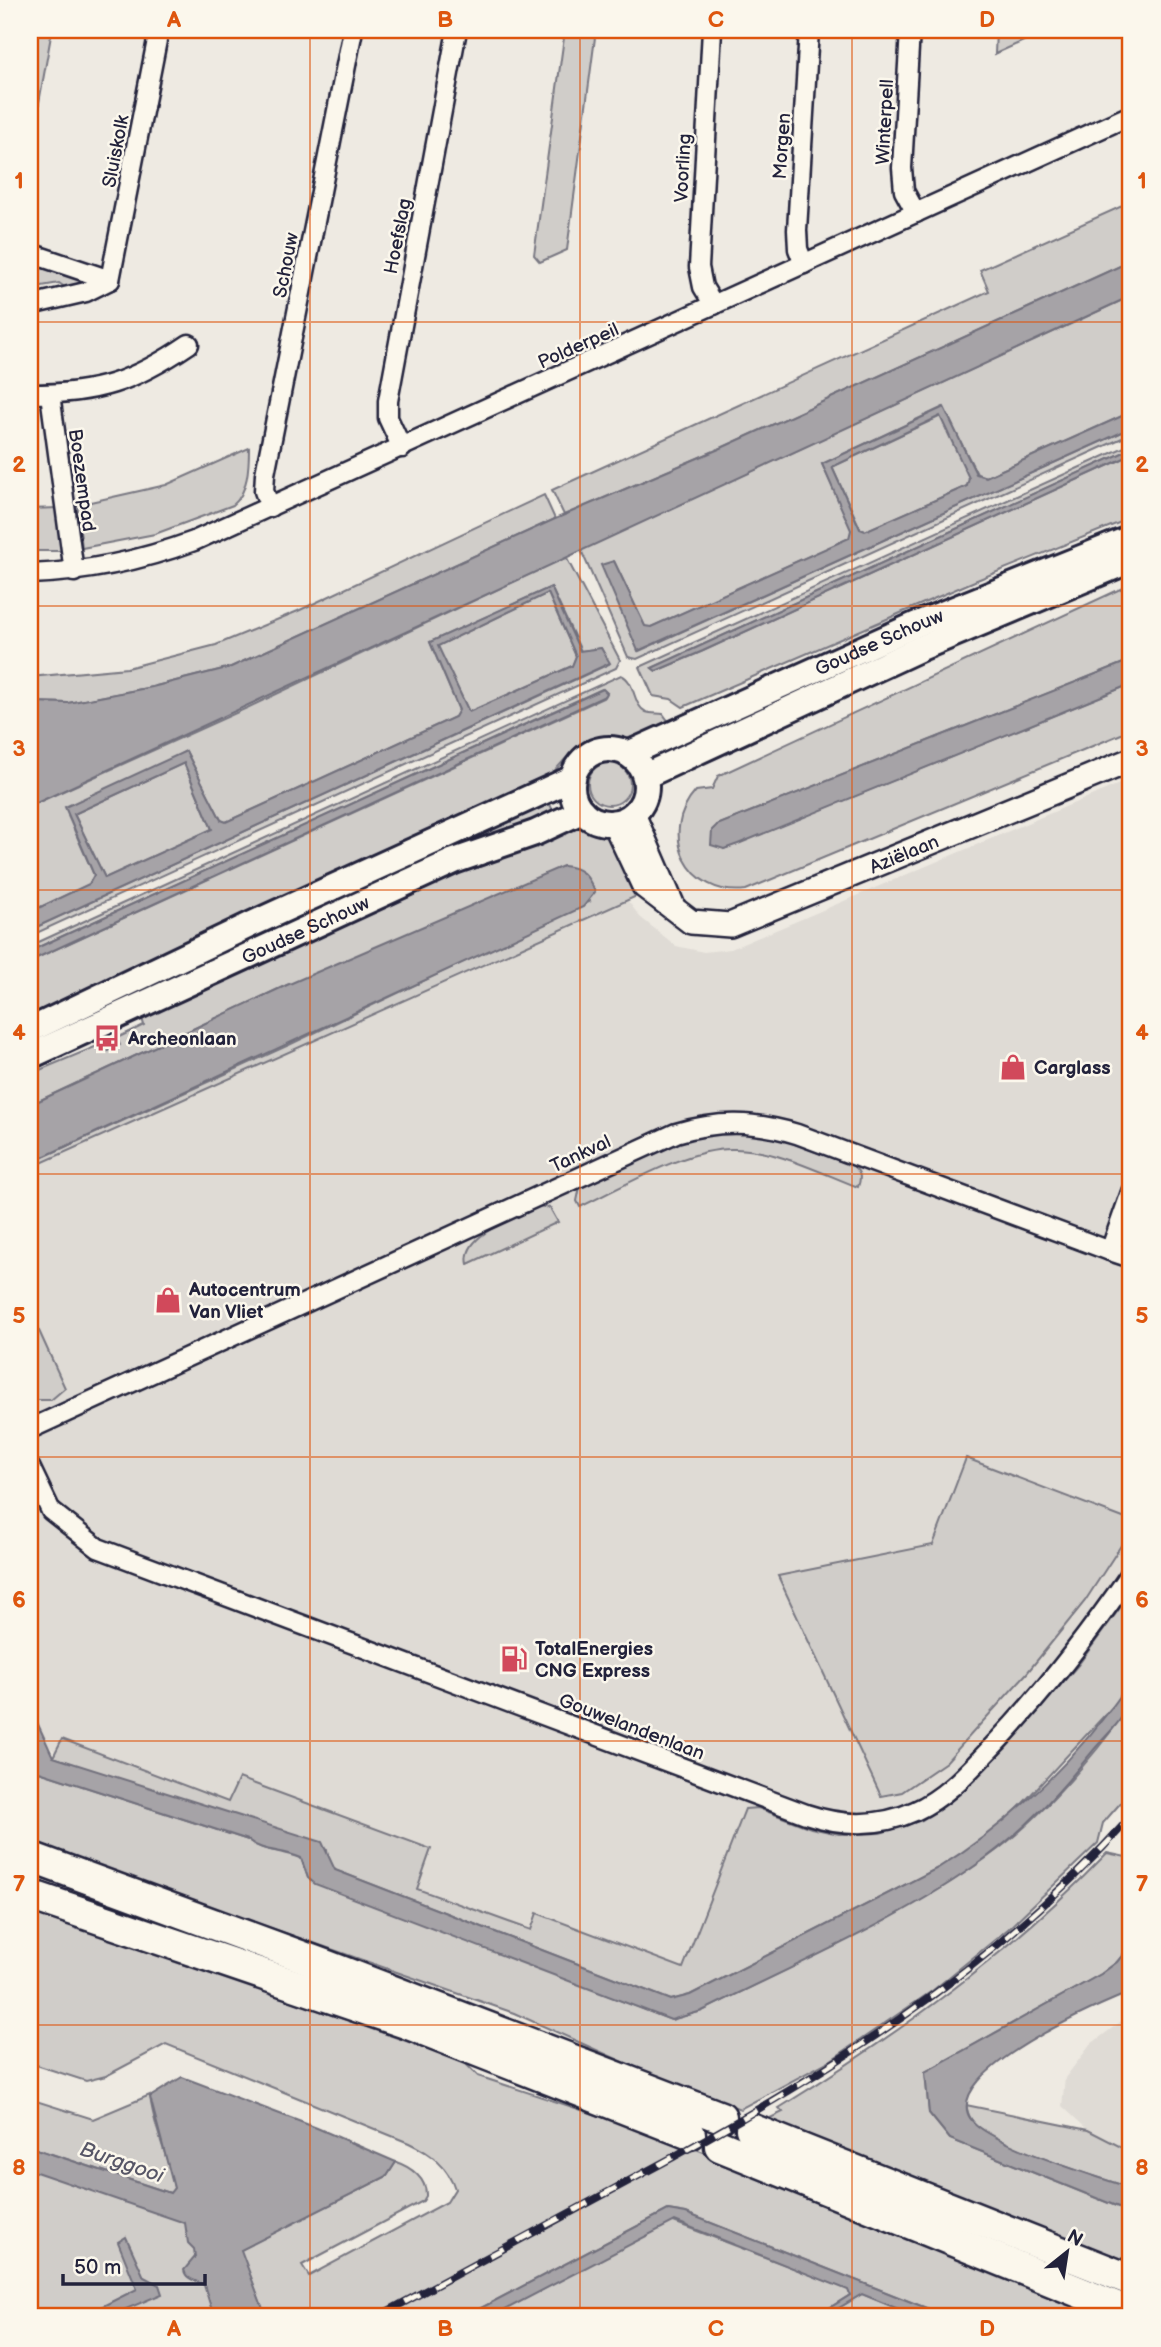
<svg xmlns="http://www.w3.org/2000/svg" width="1161" height="2347" font-family="'Balsamiq Sans',sans-serif">
<rect width="100%" height="100%" fill="#eeeae2"/>
<filter id="ink" filterUnits="userSpaceOnUse"><feTurbulence type="fractalNoise" baseFrequency=".0143" numOctaves="2"/><feDisplacementMap in="SourceGraphic" scale="14" xChannelSelector="R" yChannelSelector="G"/><feConvolveMatrix kernelMatrix="1 2 1 2 8 2 1 2 1" color-interpolation-filters="sRGB"/></filter>
<g filter="url(#ink)">
<g fill="#dfdbd5">
<path d="M 1131,779 L 1131,1593 L 1042,1709 L 961,1792 L 922,1820 L 880,1833 L 839,1834 L 811,1828 L 739,1822 L 674,1991 L 350,1874 L 313,1838 L 58,1755 L 41,1738 L 30,1709 L 30,1168 L 628,901 L 640,917 L 676,946 L 704,952 L 731,949 Z"/>
<path d="M 1131,2014 L 1131,2152 L 1088,2130 L 1062,2106 L 1065,2078 L 1091,2044 Z"/>
</g>
<g fill="#d0cdc9" stroke="#797882" stroke-width="2">
<path d="M 30,30 L 52,30 L 37,114 L 30,119 Z"/>
<path d="M 565,30 L 596,30 L 567,250 L 540,262 L 534,255 Z"/>
<path d="M 996,30 L 1041,30 L 1041,33 L 995,54 Z"/>
<path d="M 1131,202 L 1131,261 L 719,449 L 564,515 L 552,490 L 989,291 L 980,270 Z"/>
<path d="M 30,259 L 84,277 L 84,281 L 66,288 L 59,283 L 30,288 Z"/>
<path d="M 1131,296 L 1131,412 L 986,477 L 977,474 L 943,407 L 822,464 L 852,530 L 850,538 L 651,627 L 645,627 L 614,561 L 639,651 L 1131,428 L 1131,434 L 637,659 L 628,657 L 581,550 Z"/>
<path d="M 941,416 L 970,478 L 967,486 L 865,531 L 860,528 L 832,467 Z"/>
<path d="M 1131,444 L 1131,449 L 652,668 L 656,671 L 703,651 L 1131,455 L 1131,518 L 977,580 L 683,707 L 671,699 L 653,696 L 640,667 Z"/>
<path d="M 249,448 C 249,466 248,493 233,505 L 155,534 L 82,548 L 77,505 L 166,485 Z"/>
<path d="M 544,495 L 555,519 L 231,667 L 152,687 L 68,703 L 30,702 L 30,677 L 127,668 L 216,645 L 298,611 Z"/>
<path d="M 58,508 L 62,551 L 30,551 L 30,509 Z"/>
<path d="M 566,557 L 620,660 L 616,668 L 30,936 L 30,930 L 609,664 L 601,648 L 581,651 L 551,587 L 430,642 L 459,710 L 455,717 L 226,822 L 221,820 L 186,751 L 68,816 L 94,875 L 90,884 L 30,912 L 30,806 L 249,707 Z"/>
<path d="M 1131,584 L 1131,660 L 717,825 L 724,849 L 1131,684 L 1131,730 L 746,890 C 688,897 657,834 696,791 L 712,789 L 718,776 Z"/>
<path d="M 548,593 L 576,656 L 572,666 L 469,712 L 437,646 Z"/>
<path d="M 621,675 C 636,681 632,705 646,712 C 651,714 659,713 663,714 L 672,726 L 638,738 L 589,743 L 567,757 L 550,776 L 30,1026 L 30,961 L 605,697 L 607,693 L 602,689 L 30,951 L 30,946 Z"/>
<path d="M 184,763 L 212,829 L 105,878 L 74,814 Z"/>
<circle cx="609" cy="784" r="21"/>
<path d="M 546,796 L 556,817 L 30,1047 L 30,1040 Z"/>
<path d="M 580,826 L 607,835 L 621,852 L 639,895 L 30,1168 L 30,1163 L 291,1044 L 591,901 L 287,985 L 30,1105 L 30,1074 L 102,1044 L 106,1052 L 120,1045 L 117,1038 L 144,1025 L 140,1012 L 563,828 Z"/>
<path d="M 731,1131 L 770,1135 L 852,1165 C 860,1172 862,1176 858,1187 C 819,1172 777,1150 735,1149 C 687,1147 623,1187 580,1207 L 577,1201 L 580,1187 L 686,1139 Z"/>
<path d="M 539,1206 L 550,1208 L 558,1222 L 468,1264 C 461,1234 519,1216 539,1206 Z"/>
<path d="M 30,1311 L 65,1388 L 51,1400 L 30,1400 Z"/>
<path d="M 966,1458 L 1131,1521 L 1131,1530 L 1085,1601 L 1027,1673 L 946,1762 L 902,1792 L 881,1796 L 778,1576 L 933,1545 Z"/>
<path d="M 1131,1593 L 1131,1681 L 1116,1703 L 1011,1816 L 977,1844 L 938,1868 L 690,1995 L 671,2000 L 335,1870 L 328,1860 L 327,1850 L 53,1757 L 62,1739 L 228,1802 L 239,1778 L 431,1849 L 417,1889 L 531,1930 L 537,1913 L 683,1968 L 745,1809 L 758,1808 L 811,1828 L 839,1834 L 880,1833 L 922,1820 L 961,1792 L 1005,1749 L 1078,1665 Z"/>
<path d="M 1131,1705 L 1131,1791 L 1103,1823 L 1098,1843 L 1008,1929 L 932,1991 L 831,2060 L 740,2109 L 639,2069 L 514,2013 L 30,1844 L 30,1769 L 248,1840 C 263,1853 282,1850 301,1858 L 308,1878 L 671,2020 L 702,2011 C 798,1963 901,1919 989,1856 C 1043,1817 1092,1758 1131,1705 Z"/>
<path d="M 1107,1853 L 1131,1858 L 1131,1945 L 1117,1962 L 1101,1974 L 925,2072 L 929,2113 L 950,2139 L 1131,2212 L 1131,2269 L 766,2120 L 783,2112 L 779,2108 C 898,2034 1009,1955 1107,1853 Z"/>
<path d="M 30,1909 L 463,2061 L 478,2076 L 676,2141 L 1116,2317 L 949,2317 L 686,2213 L 668,2210 L 464,2317 L 266,2317 L 240,2250 L 387,2176 L 396,2162 C 411,2167 427,2179 426,2196 L 423,2201 L 302,2265 L 309,2276 L 447,2202 L 455,2189 C 448,2166 430,2153 409,2143 L 166,2044 L 106,2076 L 86,2081 L 30,2063 Z"/>
<path d="M 150,2095 C 153,2128 169,2157 174,2188 L 170,2193 L 30,2147 L 30,2099 L 93,2119 Z"/>
<path d="M 966,2105 L 1088,2130 L 1131,2152 L 1131,2188 C 1097,2177 998,2147 975,2124 C 969,2118 968,2113 966,2105 Z"/>
<path d="M 30,2161 L 193,2218 L 218,2317 L 30,2317 Z"/>
<path d="M 671,2221 L 848,2289 L 850,2295 L 815,2317 L 491,2317 Z"/>
<path d="M 862,2294 L 918,2317 L 824,2317 Z"/>
</g>
<g fill="#a6a3a7" stroke="#716f7c" stroke-width="2" fill-rule="evenodd">
<path d="M 1131,261 L 1131,296 L 30,806 L 30,702 L 68,703 L 152,687 L 231,667 L 555,519 L 719,449 Z"/>
<path d="M 944,407 L 976,474 L 986,477 L 1131,412 L 1131,428 L 638,651 L 601,565 L 614,561 L 645,626 L 651,627 L 849,538 L 851,530 L 822,464 ZM 940,416 L 969,478 L 967,486 L 865,531 L 860,529 L 832,467 Z"/>
<path d="M 1131,449 L 1131,455 L 703,651 L 656,671 L 652,668 Z"/>
<path d="M 551,587 L 580,651 L 601,648 L 610,663 L 30,930 L 30,912 L 89,884 L 94,875 L 65,807 L 186,751 L 221,820 L 226,822 L 455,717 L 459,710 L 430,642 ZM 548,593 L 576,656 L 572,666 L 469,712 L 438,646 ZM 184,763 L 212,829 L 105,878 L 74,814 Z"/>
<path d="M 1131,660 L 1131,684 L 738,844 L 724,849 L 711,845 L 712,830 L 717,825 Z"/>
<path d="M 603,689 L 607,693 L 605,696 L 30,961 L 30,951 Z"/>
<path d="M 563,866 C 581,867 588,875 595,892 L 583,907 L 30,1163 L 30,1105 L 287,985 Z"/>
<path d="M 1131,1681 C 1131,1718 1114,1725 1092,1752 C 1061,1790 1027,1828 987,1857 C 906,1918 794,1965 702,2011 L 671,2020 L 315,1884 L 308,1878 L 301,1858 C 282,1849 263,1853 248,1840 L 30,1769 L 30,1707 L 53,1757 L 322,1842 L 335,1870 L 671,2000 L 690,1995 L 938,1868 C 1013,1822 1081,1754 1131,1681 Z"/>
<path d="M 1131,1945 L 1131,1992 C 1099,2005 942,2072 970,2118 C 986,2143 1099,2178 1131,2188 L 1131,2212 L 950,2139 L 929,2113 L 925,2072 L 1101,1974 L 1117,1962 Z"/>
<path d="M 182,2077 L 317,2128 L 396,2162 L 387,2176 L 241,2250 L 266,2317 L 214,2317 L 204,2285 C 196,2280 186,2280 184,2270 L 195,2257 L 194,2249 L 188,2243 L 185,2223 L 30,2170 L 30,2147 L 170,2193 L 174,2188 L 150,2097 Z"/>
<path d="M 668,2210 L 686,2213 L 949,2317 L 918,2317 L 862,2294 L 824,2317 L 815,2317 L 850,2295 L 848,2290 L 675,2221 L 491,2317 L 464,2317 Z"/>
<path d="M 126,2237 L 144,2277 L 159,2285 L 162,2294 L 107,2317 L 81,2317 L 137,2289 L 118,2242 Z"/>
</g>
<g fill="none" stroke-linecap="round" stroke-linejoin="round">
<g stroke="#22223b" stroke-width="23">
<g id="minor">
<path d="M 712,30 L 699,267 L 703,287 L 714,305"/>
<path d="M 910,30 L 902,168 L 904,191 L 916,213"/>
<path d="M 30,253 L 110,280"/>
<path d="M 804,264 L 798,249 L 797,230 L 809,30"/>
<path d="M 30,305 L 86,292 L 110,280 L 159,30"/>
<path d="M 30,394 C 97,394 133,382 189,344"/>
<path d="M 50,394 L 74,572"/>
<path d="M 402,448 L 388,418 L 388,401 L 457,30"/>
<path d="M 270,507 L 264,491 L 265,474 L 353,30"/>
<path d="M 30,574 C 87,572 140,561 194,541 L 1131,115"/>
<path d="M 1110,1251 L 1131,1258"/>
<path d="M 30,1429 L 676,1133 C 719,1120 753,1121 797,1134 L 1110,1251 L 1131,1192"/>
<path d="M 30,1467 L 51,1511 L 98,1548 L 806,1814 C 842,1826 880,1827 915,1811 C 945,1798 969,1771 992,1747 C 1044,1693 1089,1634 1131,1573"/>
</g>
</g>
<g stroke="#22223b" stroke-width="28">
<g id="tertiary">
<path d="M 633,814 L 672,904"/>
<path id="s1" d="M 614,822 L 644,886 L 691,922 L 730,925 L 1131,760"/>
</g>
</g>
<g stroke="#22223b" stroke-width="30">
<g id="secondary">
<circle cx="609" cy="786" r="37"/>
<path id="s2" d="M 628,754 L 915,625 L 1131,538"/>
<path d="M 645,776 L 921,648 L 1131,560"/>
<path d="M 30,1030 L 252,924 L 573,778"/>
<path id="s3" d="M 30,1056 L 454,861 L 535,833 L 582,811"/>
</g>
</g>
<g stroke="#22223b" stroke-width="35">
<g id="trunk">
<path d="M 30,1857 L 325,1965 L 721,2117"/>
<path d="M 30,1895 L 406,2023 L 690,2134"/>
<path d="M 751,2129 L 1131,2280"/>
<path d="M 720,2146 L 1131,2313"/>
</g>
</g>
<use href="#minor" stroke="#fbf7ec" stroke-width="18"/>
<use href="#tertiary" stroke="#fbf7ec" stroke-width="23"/>
<use href="#secondary" stroke="#fbf7ec" stroke-width="24"/>
<use href="#trunk" stroke="#fbf7ec" stroke-width="30"/>
<g stroke="#22223b" stroke-width="8">
<path id="rail" d="M 377,2317 C 464,2270 550,2223 638,2176 C 820,2079 992,1972 1131,1817"/>
</g>
<use href="#rail" stroke="#fbf7ec" stroke-width="5" stroke-dasharray="16" stroke-linecap="butt"/>
</g>
</g>
<path fill="none" stroke="#de560e" stroke-width="2" stroke-opacity="0.55" d="M 310,30 L 310,2317M 580,30 L 580,2317M 852,30 L 852,2317M 30,322 L 1131,322M 30,606 L 1131,606M 30,890 L 1131,890M 30,1174 L 1131,1174M 30,1457 L 1131,1457M 30,1741 L 1131,1741M 30,2025 L 1131,2025"/>
<defs>
<g id="bus-bare" transform="scale(2.1)"><path d="M-5-6H5V4H4V6H2V4H-2V6H-4V4H-5ZM-3.5-4V0h7V-4ZM-3.5 1.2v1.5H-2V1.2ZM2 1.2v1.5H3.5V1.2Z" fill="#d1495b" stroke="#fbf7ec" stroke-width="2.5" paint-order="stroke"/></g>
<g id="shop-bare" transform="scale(2.1)"><path d="M-5-2.5h2.3a2.7 3.5 0 0 1 5.4 0H5L5.5 6h-11ZM-1.5-2.5h3a1.5 2.3 0 0 0-3 0Z" fill="#d1495b" stroke="#fbf7ec" stroke-width="2.5" paint-order="stroke"/></g>
<g id="fuel-bare" transform="scale(2.1)"><path d="M-5.5-6h7V0h2V4h1.3V-2.5L3-4.5l.8-.8L6-3V5H2.5V1h-1V6h-7ZM-4.2-4.7v3.2H.2V-4.7Z" fill="#d1495b" stroke="#fbf7ec" stroke-width="2.5" paint-order="stroke"/></g>
</defs>
<g fill-rule="evenodd">
<use href="#bus-bare" x="107" y="1038"/>
<use href="#shop-bare" x="1013" y="1067"/>
<use href="#shop-bare" x="168" y="1300"/>
<use href="#fuel-bare" x="514" y="1659"/>
</g>
<g text-anchor="middle" stroke-width="5" stroke-linejoin="round" paint-order="stroke">
<g font-size="19" fill="#22223b" stroke="#fbf7ec">
<text transform="translate(884 122) rotate(-87)" y="7">Winterpell</text>
<text transform="translate(781 146) rotate(-86)" y="7">Morgen</text>
<text transform="translate(115 151) rotate(-79)" y="7">Sluiskolk</text>
<text transform="translate(682 168) rotate(-87)" y="7">Voorling</text>
<text transform="translate(397 236) rotate(-79)" y="7">Hoefslag</text>
<text transform="translate(285 265) rotate(-79)" y="7">Schouw</text>
<text transform="translate(578 345) rotate(-24)" y="7">Polderpeil</text>
<text transform="translate(83 480) rotate(82)" y="7">Boezempad</text>
<text dy="7" stroke="none"><textPath href="#s2" startOffset="275">Goudse Schouw</textPath></text>
<text dy="7" stroke="none"><textPath href="#s1" startOffset="357">Aziëlaan</textPath></text>
<text dy="7" stroke="none"><textPath href="#s3" startOffset="303">Goudse Schouw</textPath></text>
<text transform="translate(580 1153) rotate(-25)" y="7">Tankval</text>
<text transform="translate(632 1726) rotate(21)" y="7">Gouwelandenlaan</text>
</g>
<g font-size="19" font-weight="bold" fill="#22223b" stroke="#fbf7ec" text-anchor="start">
<text x="128" y="1045">Archeonlaan</text>
<text x="1034" y="1074">Carglass</text>
<text x="189" y="1296">Autocentrum<tspan x="189" dy="22">Van Vliet</tspan></text>
<text x="535" y="1655">TotalEnergies<tspan x="535" dy="22">CNG Express</tspan></text>
</g>
<g font-size="21" font-style="italic" fill="#575666" stroke="#fbf7ec">
<text transform="translate(122 2162) rotate(19)" y="7">Burggooi</text>
</g>
</g>
<rect width="1161" height="2347" fill="none" stroke="#fbf7ec" stroke-width="77"/>
<g transform="translate(1067 2252) rotate(30)" stroke="#fbf7ec" stroke-width="5" paint-order="stroke">
<path d="M0-5L12 26L0 18L-12 26Z" fill="#22223b"/>
<text y="-10" font-size="19" font-weight="bold" text-anchor="middle" fill="#22223b">N</text>
</g>
<path d="M63 2274v10h142v-10" fill="none" stroke="#22223b" stroke-width="3.5"/>
<text x="74" y="2274" font-size="21" fill="#22223b" stroke="#fbf7ec" stroke-width="5" paint-order="stroke">50 m</text>
<rect x="38" y="38" width="1084" height="2270" fill="none" stroke="#de560e" stroke-width="2.5"/>
<g font-size="23" text-anchor="middle" font-weight="bold" fill="#de560e">
<text x="174" y="27">A</text>
<text x="445" y="27">B</text>
<text x="716" y="27">C</text>
<text x="987" y="27">D</text>
<text x="19" y="188">1</text>
<text x="1142" y="188">1</text>
<text x="19" y="472">2</text>
<text x="1142" y="472">2</text>
<text x="19" y="756">3</text>
<text x="1142" y="756">3</text>
<text x="19" y="1040">4</text>
<text x="1142" y="1040">4</text>
<text x="19" y="1323">5</text>
<text x="1142" y="1323">5</text>
<text x="19" y="1607">6</text>
<text x="1142" y="1607">6</text>
<text x="19" y="1891">7</text>
<text x="1142" y="1891">7</text>
<text x="19" y="2175">8</text>
<text x="1142" y="2175">8</text>
<text x="174" y="2336">A</text>
<text x="445" y="2336">B</text>
<text x="716" y="2336">C</text>
<text x="987" y="2336">D</text>
</g>
</svg>
